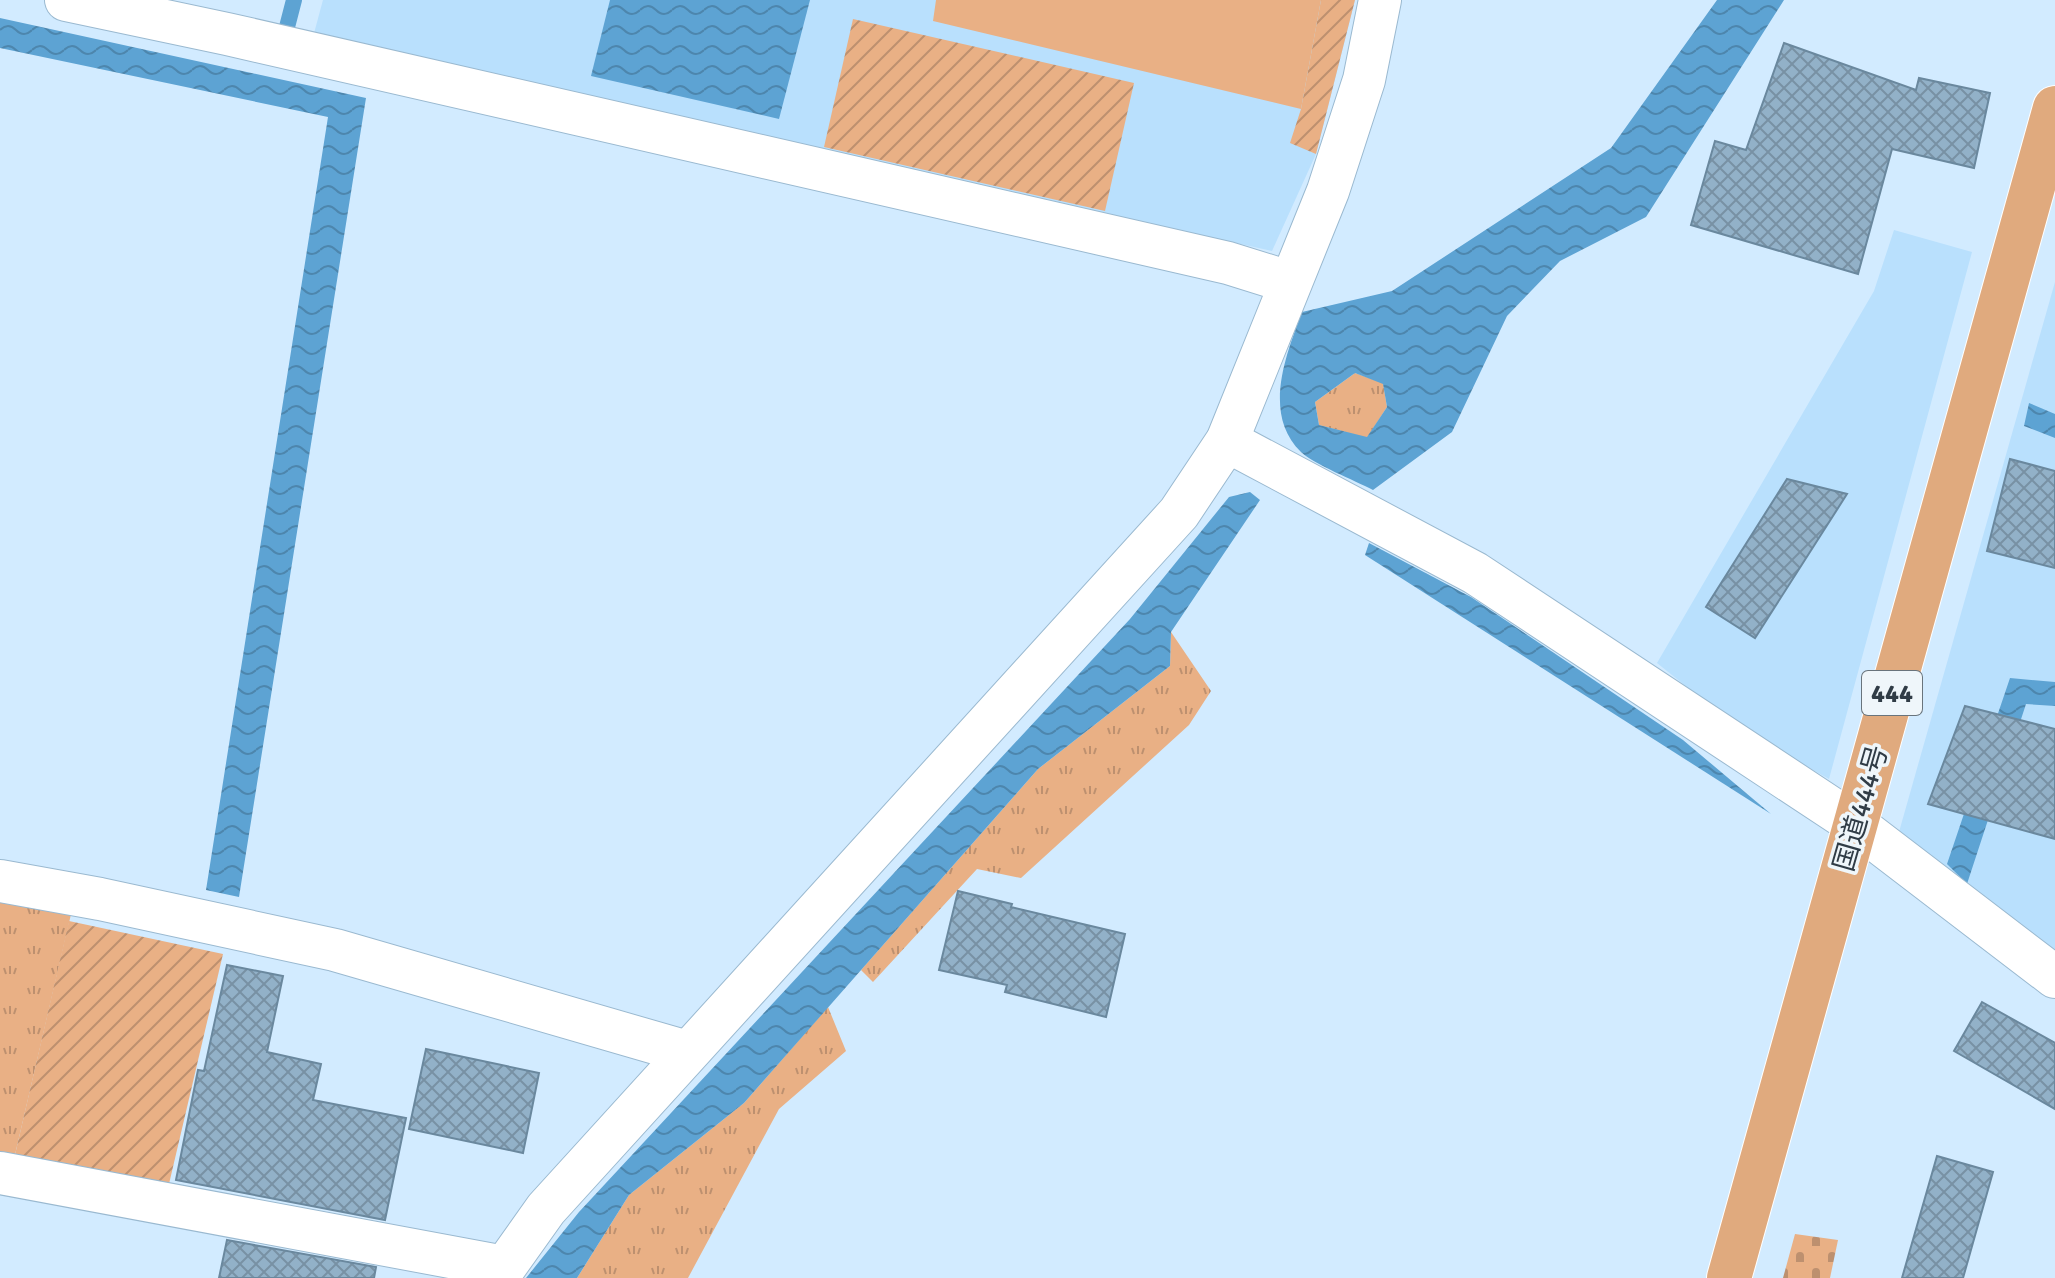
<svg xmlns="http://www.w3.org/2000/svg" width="2055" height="1278" font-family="Signika,'Noto Sans JP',sans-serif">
<defs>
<pattern id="grass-tufts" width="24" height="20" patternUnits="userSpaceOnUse" patternTransform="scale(2)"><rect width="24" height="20" fill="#e9b085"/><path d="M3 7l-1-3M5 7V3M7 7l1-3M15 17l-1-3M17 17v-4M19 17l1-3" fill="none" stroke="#bd906f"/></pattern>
<pattern id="cemetery-stones" width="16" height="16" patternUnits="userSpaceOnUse" patternTransform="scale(2)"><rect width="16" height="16" fill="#e9b085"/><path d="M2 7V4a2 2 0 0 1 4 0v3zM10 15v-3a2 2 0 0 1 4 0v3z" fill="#bd906f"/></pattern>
<pattern id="garden-furrows" width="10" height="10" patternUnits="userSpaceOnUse" patternTransform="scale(2)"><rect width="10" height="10" fill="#e9b085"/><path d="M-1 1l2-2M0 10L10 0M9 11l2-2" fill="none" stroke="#bd906f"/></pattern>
<pattern id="water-waves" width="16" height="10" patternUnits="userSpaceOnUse" patternTransform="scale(2)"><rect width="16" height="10" fill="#5da3d3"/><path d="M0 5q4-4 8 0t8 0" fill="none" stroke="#4d86ad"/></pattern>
<pattern id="building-cross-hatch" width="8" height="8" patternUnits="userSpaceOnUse" patternTransform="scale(2)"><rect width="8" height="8" fill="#92b1c8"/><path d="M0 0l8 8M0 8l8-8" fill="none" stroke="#7891a4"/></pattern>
</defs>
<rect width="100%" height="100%" fill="#d2ebff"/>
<g fill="#b9e0fd">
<path d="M 323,0 L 1355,0 L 1316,154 L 1272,251 L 313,37 Z"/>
<path d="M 1894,230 L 1972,252 L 1829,779 L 1738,728 L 1657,663 L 1874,291 Z"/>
<path d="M 2055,282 L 2055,952 L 1899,832 Z"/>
</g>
<g fill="url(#grass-tufts)">
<path d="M 1355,373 L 1383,383 L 1387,407 L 1367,438 L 1319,425 L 1315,402 Z"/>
<path d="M 1171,632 L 1211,691 L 1189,725 L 1021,878 L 977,869 L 873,982 L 861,970 L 1038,769 L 1170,666 Z"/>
<path d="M 0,896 L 72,910 L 14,1159 L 0,1156 Z"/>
<path d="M 828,1007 L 846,1051 L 779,1109 L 688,1278 L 577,1278 L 629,1195 L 744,1103 Z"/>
</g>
<path fill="url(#cemetery-stones)" d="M 1795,1234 L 1838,1240 L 1830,1278 L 1783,1278 Z"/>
<g fill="url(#garden-furrows)">
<path d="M 1321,0 L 1355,0 L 1316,154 L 1290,143 L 1301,109 Z"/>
<path d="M 853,19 L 1134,83 L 1105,211 L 824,147 Z"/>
<path d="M 69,921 L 223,954 L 169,1184 L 14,1159 Z"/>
</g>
<path fill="#e9b085" d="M 936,0 L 1321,0 L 1301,109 L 933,21 Z"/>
<g fill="url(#water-waves)" fill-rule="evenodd">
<path d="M 610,0 L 810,0 L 779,119 L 591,76 Z"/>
<path d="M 1717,0 L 1784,0 L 1646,217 L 1560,261 L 1507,316 L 1452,432 L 1373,490 C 1354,480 1315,465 1301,452 C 1262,414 1286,355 1302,312 L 1392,291 L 1611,148 ZM 1355,373 L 1383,384 L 1387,407 L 1367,437 L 1319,425 L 1315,402 Z"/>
<path d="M 0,18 L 366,98 L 239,897 L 206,890 L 328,117 L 0,48 Z"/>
<path d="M 2029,403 L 2055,414 L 2055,438 L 2024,426 Z"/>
<path d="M 1250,492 L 1260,500 L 1171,632 L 1170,666 L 1038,769 L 744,1103 L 629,1195 L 577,1278 L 526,1278 L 579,1212 L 1130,619 L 1229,497 Z"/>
<path d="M 1369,543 L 1471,597 L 1683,740 L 1771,814 L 1365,555 Z"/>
<path d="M 2010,678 L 2055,682 L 2055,706 L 2026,704 L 1967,884 L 1947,864 Z"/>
</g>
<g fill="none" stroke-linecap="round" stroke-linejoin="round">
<path stroke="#5da3d3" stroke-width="16" d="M 287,27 L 294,0"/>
</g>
<g fill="url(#building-cross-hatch)" stroke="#6a889e" stroke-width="2">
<path d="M 1784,43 L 1916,90 L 1919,78 L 1990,93 L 1974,168 L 1892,149 L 1858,274 L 1691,225 L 1715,141 L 1746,150 Z"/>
<path d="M 2010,459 L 2055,471 L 2055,568 L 1987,551 Z"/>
<path d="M 1787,479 L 1847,494 L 1755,638 L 1706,607 Z"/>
<path d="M 1965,706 L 2055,729 L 2055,839 L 1928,804 Z"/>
<path d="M 958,891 L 1012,904 L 1011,907 L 1125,934 L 1106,1017 L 1005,992 L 1007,985 L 939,970 Z"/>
<path d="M 227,965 L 283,976 L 267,1052 L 321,1064 L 313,1100 L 406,1118 L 385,1220 L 176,1180 L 198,1070 L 204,1071 Z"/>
<path d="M 1982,1002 L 2055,1043 L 2055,1109 L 1954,1051 Z"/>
<path d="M 426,1049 L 539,1073 L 523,1153 L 409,1129 Z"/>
<path d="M 1937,1156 L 1993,1172 L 1963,1278 L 1902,1278 Z"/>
<path d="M 227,1240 L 376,1267 L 374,1278 L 219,1278 Z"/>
</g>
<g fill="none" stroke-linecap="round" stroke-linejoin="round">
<g stroke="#9ab9d0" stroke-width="44">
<g id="minor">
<path d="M 66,0 L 227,34 L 1228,263 L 1289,282"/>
<path d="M 1227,441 L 1475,573 L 1855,824 L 2055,977"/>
<path d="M 0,881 L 100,899 L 335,950 L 687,1052"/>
<path d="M 0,1173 L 504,1267"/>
<path d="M 497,1278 L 546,1209 L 1179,513 L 1227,441 L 1328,191 L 1364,80 L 1380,0"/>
</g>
</g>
<g stroke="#fff" stroke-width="46">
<path id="trunk" d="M 1729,1278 L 2055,108"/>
</g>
<use href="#minor" stroke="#fff" stroke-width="42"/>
<use href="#trunk" stroke="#e0aa7e" stroke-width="44"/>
</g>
<g text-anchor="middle" stroke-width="7" stroke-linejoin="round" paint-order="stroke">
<rect fill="#eff6fa" stroke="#69747c" stroke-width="2" x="1862" y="671" width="60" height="44" rx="6"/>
<g font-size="26" font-weight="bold" fill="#303c46">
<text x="1892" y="702">444</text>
</g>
<g font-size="28" fill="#303c46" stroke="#eff6fa">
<text transform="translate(1860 808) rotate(-74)" y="10">国道444号</text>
</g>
</g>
</svg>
